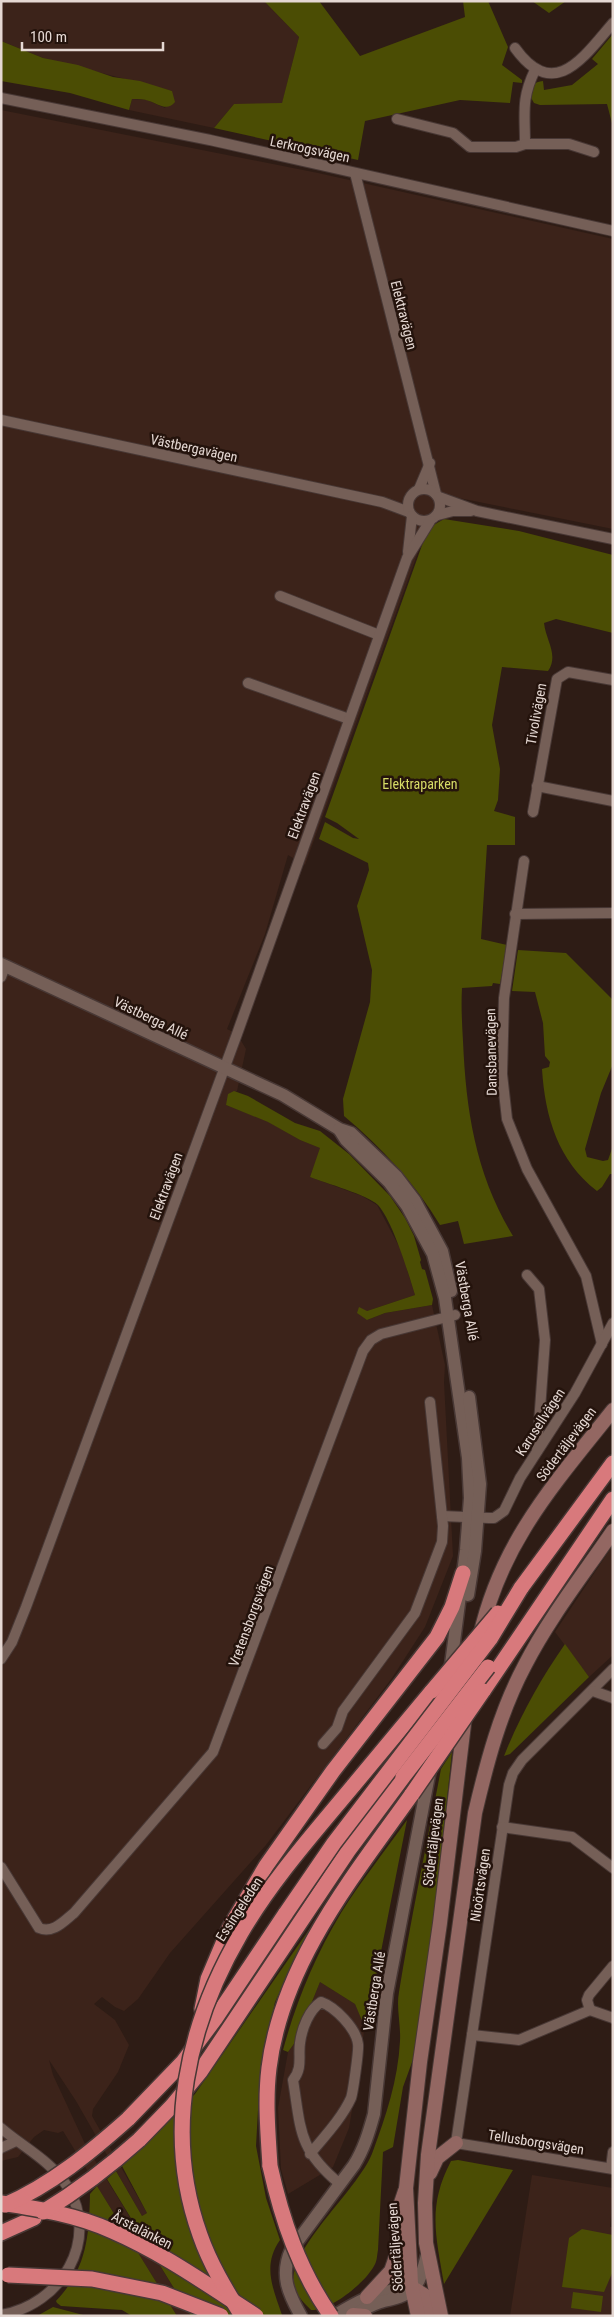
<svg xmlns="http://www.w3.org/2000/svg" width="614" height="2317" font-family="'Roboto Condensed',sans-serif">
<rect width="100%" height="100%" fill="#2e1c15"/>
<g fill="#3c231a">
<path d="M 1,1 L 264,1 L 299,37 L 282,104 L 234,104 L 214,128 L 129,110 L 132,99 L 147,100 L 165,108 L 172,91 L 43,58 L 1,41 Z"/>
<path d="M 1,110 L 318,173 L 613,239 L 613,529 L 439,494 L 305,865 L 288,855 L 265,934 L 227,1029 L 237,1034 L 246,1049 L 237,1091 L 230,1096 L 226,1105 L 269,1122 L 300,1140 L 321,1148 L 310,1177 L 362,1196 L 377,1205 L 401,1250 L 415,1295 L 367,1311 L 367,1320 L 385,1313 L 432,1305 L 445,1365 L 444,1382 L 453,1556 L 425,1627 L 392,1678 L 266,1845 L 170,1953 L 138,1999 L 124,2011 L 115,2007 L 102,1997 L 94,2004 L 115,2020 L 129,2045 L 118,2072 L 93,2109 L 92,2116 L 147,2213 L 142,2216 L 76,2101 L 49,2060 L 53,2075 L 86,2146 L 191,2316 L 177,2316 L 63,2131 L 58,2133 L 44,2130 L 34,2137 L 18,2157 L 1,2161 Z"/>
<path d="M 613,1545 L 613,1655 L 589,1677 L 555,1632 Z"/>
<path d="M 320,1982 L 355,2004 L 365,2025 L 355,2092 L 349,2128 L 333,2167 L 288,2194 L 281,2169 L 278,2108 L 288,2052 L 296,2041 Z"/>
<path d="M 532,2175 L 613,2188 L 610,2227 L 613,2227 L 613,2316 L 510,2316 Z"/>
</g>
<g fill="#4b4d04">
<path d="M 264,1 L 319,1 L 360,56 L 465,17 L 463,1 L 488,1 L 508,47 L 502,65 L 522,80 L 522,83 L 513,82 L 510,103 L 460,100 L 365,121 L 358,160 L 214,128 L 234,104 L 282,103 L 299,37 Z"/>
<path d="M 532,1 L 566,1 L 549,13 Z"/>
<path d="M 613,34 L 613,127 L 607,104 L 540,105 L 534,103 L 529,94 C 531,85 534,82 543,81 L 544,90 L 572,85 L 598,64 L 592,59 Z"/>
<path d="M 1,41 L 43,58 L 78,65 L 113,77 L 140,81 L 172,91 L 175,102 C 167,112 159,104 149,101 C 144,99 138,99 132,99 L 129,110 L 70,93 L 1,81 Z"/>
<path d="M 444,519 L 519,531 L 613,555 L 613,633 L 556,619 L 544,623 C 546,641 559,655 548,671 L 502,667 L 492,725 L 500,769 L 498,800 L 494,811 L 515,817 L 515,845 L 487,845 L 481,939 L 507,945 L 500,984 L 493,983 L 492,986 L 462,988 C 461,1005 462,1024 463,1041 C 466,1112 476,1175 513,1236 L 464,1244 L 458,1221 L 440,1225 C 414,1182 382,1148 344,1116 L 343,1099 L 370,1002 L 372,970 L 357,906 L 369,870 L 368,863 L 319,839 L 325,822 L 353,838 L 359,839 L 337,823 L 325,817 L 426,534 L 432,526 Z"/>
<path d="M 518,950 L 566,953 L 613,1000 L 613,1064 L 601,1093 L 585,1149 L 587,1157 L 603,1161 L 608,1160 L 613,1146 L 613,1174 L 610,1174 L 602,1187 L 597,1191 C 558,1161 545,1117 542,1069 L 549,1067 L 550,1062 L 545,1056 L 543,1023 L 535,992 L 512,991 Z"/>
<path d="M 234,1091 L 248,1096 L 295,1123 L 320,1131 L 349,1154 L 390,1196 L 405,1218 L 414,1236 L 421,1260 L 420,1262 L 422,1269 L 425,1270 L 433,1299 L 432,1305 L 385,1313 L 367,1320 L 357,1313 L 359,1307 L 367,1311 L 415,1295 C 408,1272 393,1222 378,1205 C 368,1195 325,1183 310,1177 L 320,1148 L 300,1140 L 268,1122 L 226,1105 L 228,1094 Z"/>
<path d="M 565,1644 L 589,1677 L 510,1754 L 504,1756 C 520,1716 540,1680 565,1644 Z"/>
<path d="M 452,1752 L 433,1928 L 415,2054 L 403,2087 L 393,2147 L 383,2152 L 378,2250 C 377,2255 377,2262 374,2266 C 365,2283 330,2311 311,2310 C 305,2304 296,2295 294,2286 C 286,2249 360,2189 373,2151 C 386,2116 398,2080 400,2041 C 401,2025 396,2008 399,1992 C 411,1918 427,1843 441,1769 Z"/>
<path d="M 407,1820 L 372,1997 L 363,2023 L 355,2004 L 320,1982 L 296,2041 L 288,2052 L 283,2050 C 296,2002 315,1956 341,1913 C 361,1881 385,1851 407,1820 Z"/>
<path d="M 333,1895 L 299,1951 L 275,2002 L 260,2074 L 256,2146 L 266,2198 L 280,2240 C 262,2266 273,2288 282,2315 L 191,2316 L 107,2179 L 116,2171 L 142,2216 L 147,2213 L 122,2166 L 195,2094 Z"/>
<path d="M 458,2160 L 513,2170 L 444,2284 C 436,2236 427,2207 451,2161 Z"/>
<path d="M 97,2186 L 177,2316 L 132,2316 L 122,2310 L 61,2306 L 57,2303 L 56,2301 C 87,2268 89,2237 90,2194 Z"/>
<path d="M 582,2229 L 613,2235 L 613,2271 L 604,2292 L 562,2287 L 569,2238 Z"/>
<path d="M 573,2292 L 603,2296 L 601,2312 L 571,2308 Z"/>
<path d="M 53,2307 L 87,2316 L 37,2316 Z"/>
</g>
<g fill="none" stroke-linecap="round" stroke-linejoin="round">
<g stroke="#483835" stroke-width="12">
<g id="minor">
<path d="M 515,48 C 554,102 583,58 613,23"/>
<path d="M 1,98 L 210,140 L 613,231"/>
<path d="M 397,119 L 453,133 L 470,147 L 516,147 L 525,144 C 525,113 521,99 535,70"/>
<path d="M 525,144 L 569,144 L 594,152"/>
<path d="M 355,173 L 436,494"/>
<path d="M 1,420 L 382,502 L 409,512"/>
<circle cx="424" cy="505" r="16"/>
<path d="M 419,489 L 430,463"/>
<path d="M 439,497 L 477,511 L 613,539"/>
<path d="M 438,515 L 453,511 L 471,511"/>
<path d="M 408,552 L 412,516"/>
<path d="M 280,596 L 379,635"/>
<path d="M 248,683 L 349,719"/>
<path d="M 537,786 L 613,801"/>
<path d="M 533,812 L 557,679 L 568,672 L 613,680"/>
<path d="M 524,861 L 504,998 L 502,1074 L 507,1119 L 527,1169 L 586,1276 L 602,1344"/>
<path d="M 515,914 L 613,913"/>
<path d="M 1,977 L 5,966"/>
<path d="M 527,1275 L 539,1289 L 545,1340 L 537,1451"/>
<path d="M 442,1516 L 489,1518 L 494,1518 L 504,1511 L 520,1478 L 575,1393 L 613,1323"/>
<path d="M 1,1659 L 12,1642 L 26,1607 L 237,1034 L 407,558 L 430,521"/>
<path d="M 613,1669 L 522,1760 L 513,1773 L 509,1785 L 456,2143 L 613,2169"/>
<path d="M 593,1691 L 613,1698"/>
<path d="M 323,1744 L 337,1728 L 343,1711 L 415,1613 L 442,1542 L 443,1526 L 430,1402"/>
<path d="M 502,1827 L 572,1837 L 613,1868"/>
<path d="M 1,1867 L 39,1928 C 53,1934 64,1921 74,1913 L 213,1752 L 363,1351 L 371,1340 L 381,1334 L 455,1315"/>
<path d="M 590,2010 L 613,2018"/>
<path d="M 472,2035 L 519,2040 L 590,2010 L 587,2000 L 589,1995 L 613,1966"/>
<path d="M 1,2128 C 23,2147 51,2161 67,2186 C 101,2240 61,2305 1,2315"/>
<path d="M 1,2148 L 16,2141"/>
<path d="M 310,2154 C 324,2137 342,2118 351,2098 C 353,2092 359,2050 358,2044 C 356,2028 335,2007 321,2002 C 309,2010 302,2028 300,2043 C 298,2056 303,2068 293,2080 C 301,2130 298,2149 340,2184"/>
<path d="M 611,2168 L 613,2152"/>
</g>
</g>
<g stroke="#483835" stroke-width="15">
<g id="tertiary">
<path d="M 1,964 L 283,1095 L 339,1129 L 351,1133 L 396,1176 L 415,1201 L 442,1251 L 451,1291"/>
<path d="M 339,1129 L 346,1140 L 389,1182 L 407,1206 L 433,1254 L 445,1298 L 468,1458 L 470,1498 L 466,1550 L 450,1672"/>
<path d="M 468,1595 L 475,1551 L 480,1484 L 469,1397"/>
<path d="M 301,2316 C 288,2293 280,2275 291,2250 L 354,2165 C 364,2149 369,2132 374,2114 L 387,1993 L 430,1770"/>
<path d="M 334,2316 C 362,2299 380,2289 413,2289"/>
<path d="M 352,2316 C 362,2310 372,2304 384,2301 C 416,2294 419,2286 427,2255"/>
</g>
</g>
<g stroke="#483835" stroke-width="16">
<g id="secondary">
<path d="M 480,1636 C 501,1542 555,1483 613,1410"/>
<path d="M 430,2173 L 437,2158 L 456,2143"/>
<path d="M 416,2290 L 424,2295 L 428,2316"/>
<path d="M 367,2297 L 391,2271 L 398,2251 L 399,2209 L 405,2191"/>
<path d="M 353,2315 L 365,2316"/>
<path d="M 418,2316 L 411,2283 L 406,2188 L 420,2062 L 440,1923 L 465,1716"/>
<path d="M 441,2316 L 426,2243 L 425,2203 L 428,2155 L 475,1813 C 487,1762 500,1712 525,1665 C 549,1618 583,1575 613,1531"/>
</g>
</g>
<g stroke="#483835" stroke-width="18">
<g id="motorway">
<path d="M 521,1588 L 613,1463"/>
<path d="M 483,1691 L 613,1499"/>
<path d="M 353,1786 L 432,1691"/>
<path d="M 202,2009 L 208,1979 L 230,1927 L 266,1866 L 333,1771 L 437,1637 L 452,1607 L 463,1573"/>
<path d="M 128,2119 L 183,2062 L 215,2019 L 286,1913"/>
<path d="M 139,2140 L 172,2106 L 200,2072 L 348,1851 L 403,1777"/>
<path d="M 270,2166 C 268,2133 265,2101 269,2068 C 282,1963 353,1877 412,1794"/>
<path d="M 1,2233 L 34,2218"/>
</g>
</g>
<use href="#minor" stroke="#755f57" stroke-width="10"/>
<use href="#tertiary" stroke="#755f57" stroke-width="12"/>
<use href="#secondary" stroke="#936762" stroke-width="14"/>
<use href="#motorway" stroke="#d8797c" stroke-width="15"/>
<g stroke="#483835" stroke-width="18" stroke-linecap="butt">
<g id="motorway-bridge">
<path d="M 432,1691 L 498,1613"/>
<path d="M 403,1777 L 488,1667"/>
<path d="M 412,1794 L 483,1691"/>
<path d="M 286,1913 L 334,1843 L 490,1639 L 521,1588"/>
<path d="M 270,2166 C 282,2220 299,2270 331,2316"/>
<path d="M 1,2203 C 39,2209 77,2215 112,2231 C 163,2253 209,2286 256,2316"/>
<path d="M 5,2205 C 51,2185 91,2152 128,2119"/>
<path d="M 43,2212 C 77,2191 109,2167 139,2140"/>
<path d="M 8,2275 L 92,2279 L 162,2293 L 221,2316"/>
<path d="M 242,2316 C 226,2290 210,2264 200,2235 C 163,2132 187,2025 241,1933 C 272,1880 314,1833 353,1786"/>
</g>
</g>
<use href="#motorway-bridge" stroke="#d8797c" stroke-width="15"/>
</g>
<g text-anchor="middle" stroke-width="5" stroke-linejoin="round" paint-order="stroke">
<g font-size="14" fill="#e5d8d3" stroke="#24130c">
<text transform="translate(310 149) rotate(12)" y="5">Lerkrogsvägen</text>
<text transform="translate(404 315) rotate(76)" y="5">Elektravägen</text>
<text transform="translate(194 448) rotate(12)" y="5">Västbergavägen</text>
<text transform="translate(536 714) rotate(-80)" y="5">Tivolivägen</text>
<text transform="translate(304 805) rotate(-70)" y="5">Elektravägen</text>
<text transform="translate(151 1018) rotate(26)" y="5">Västberga Allé</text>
<text transform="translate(491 1052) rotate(-91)" y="5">Dansbanevägen</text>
<text transform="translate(166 1186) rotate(-70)" y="5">Elektravägen</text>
<text transform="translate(467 1301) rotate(80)" y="5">Västberga Allé</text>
<text transform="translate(540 1422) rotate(-57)" y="5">Karusellvägen</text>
<text transform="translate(566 1444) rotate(-53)" y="5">Södertäljevägen</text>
<text transform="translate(251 1616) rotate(-70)" y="5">Vretensborgsvägen</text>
<text transform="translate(433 1842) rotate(-83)" y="5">Södertäljevägen</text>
<text transform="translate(480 1885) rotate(-82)" y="5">Nioörtsvägen</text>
<text transform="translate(239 1909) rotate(-57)" y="5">Essingeleden</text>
<text transform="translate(374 1991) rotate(-81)" y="5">Västberga Allé</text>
<text transform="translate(536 2142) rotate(9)" y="5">Tellusborgsvägen</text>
<text transform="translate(142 2230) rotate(27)" y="5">Årstalänken</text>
<text transform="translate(395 2247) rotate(-94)" y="5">Södertäljevägen</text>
</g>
<g font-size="14" fill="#d6db66" stroke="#24130c">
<text x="420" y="789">Elektraparken</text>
</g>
</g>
<rect width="614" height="2317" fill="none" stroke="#e5d8d3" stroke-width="5"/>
<path d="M22 42v8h141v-8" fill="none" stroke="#e5d8d3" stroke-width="2.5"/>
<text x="30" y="42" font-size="15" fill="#e5d8d3" stroke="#24130c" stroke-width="4" paint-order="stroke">100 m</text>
</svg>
